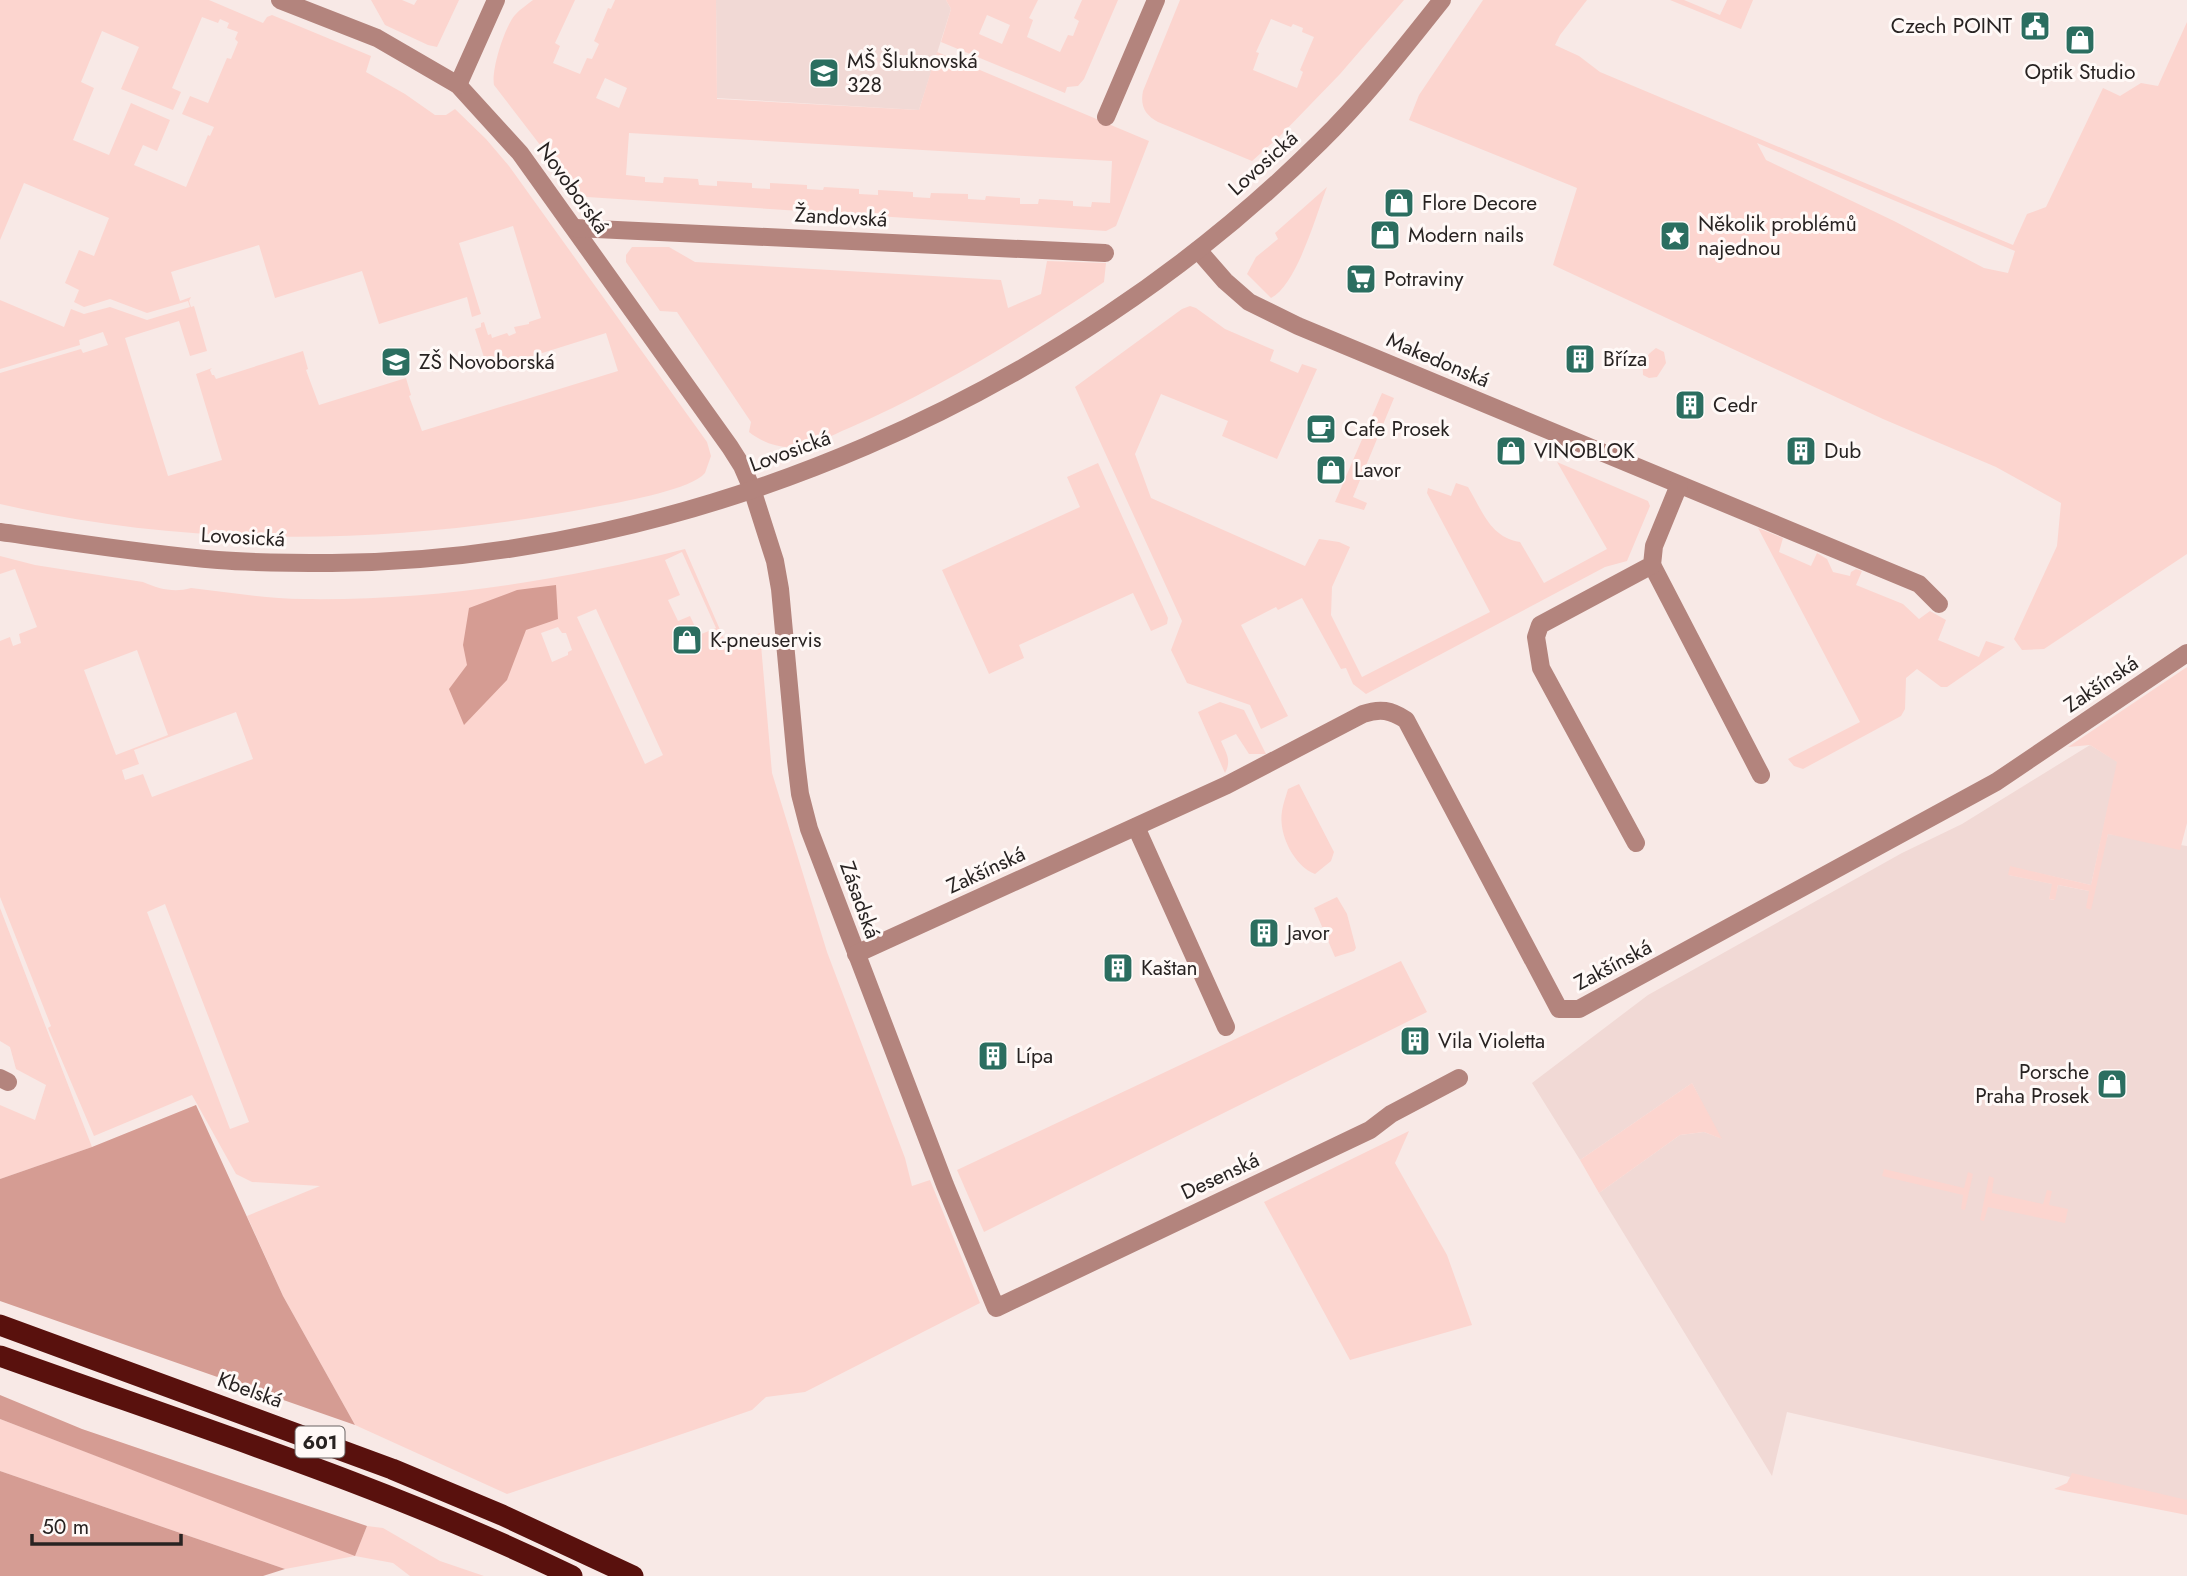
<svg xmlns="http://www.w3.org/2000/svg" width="2187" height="1576" font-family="Jost,sans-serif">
<rect width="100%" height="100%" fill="#f8e9e6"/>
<g fill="#f1d9d5">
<path d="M 716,0 L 946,0 L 951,9 L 919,110 L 717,98 Z"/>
<path d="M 2090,745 L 2118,762 L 2091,885 L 2011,867 L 2009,875 L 2053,884 L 2049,899 L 2054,900 L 2058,885 L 2089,891 L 2108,834 L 2187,846 L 2187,1504 L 1787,1412 L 1772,1476 L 1599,1193 L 1680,1135 L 1704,1132 L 1720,1138 L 1692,1083 L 1580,1160 L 1532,1083 L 1648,995 L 1902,853 L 1962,824 Z"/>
</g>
<g fill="#fcd5cf" fill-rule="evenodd">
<path d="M 0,0 L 209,0 L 263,23 L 267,17 L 272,15 L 371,56 L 366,72 L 405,94 L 435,115 L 446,115 L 455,109 L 486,139 L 509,166 L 707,442 L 711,456 L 705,473 C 692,489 627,501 605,505 C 406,545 198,550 0,504 L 0,373 L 81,349 L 83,353 L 108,345 L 103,332 L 79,340 L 80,345 L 0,369 L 0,300 L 64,327 L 71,309 L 84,314 L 110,307 L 147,320 L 190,307 L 188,301 L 147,313 L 110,299 L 84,307 L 74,302 L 79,290 L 65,283 L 79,250 L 94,256 L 109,218 L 24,183 L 0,240 ZM 202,17 L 218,23 L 220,19 L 229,23 L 227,28 L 238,32 L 235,39 L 238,42 L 231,59 L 227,58 L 208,103 L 190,96 L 182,114 L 214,127 L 210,136 L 208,135 L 186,187 L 134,165 L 143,145 L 157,151 L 170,120 L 131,103 L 109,155 L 73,140 L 94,88 L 81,82 L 102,31 L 139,47 L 121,89 L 173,110 L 181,92 L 172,88 ZM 513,226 L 541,318 L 529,322 L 529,324 L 514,327 L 516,333 L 509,336 L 507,333 L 492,338 L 491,334 L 488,335 L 484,322 L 481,323 L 481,327 L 475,329 L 488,370 L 606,333 L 618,371 L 422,431 L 409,396 L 411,395 L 406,378 L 319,405 L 306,370 L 308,369 L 303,351 L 216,379 L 214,375 L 212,375 L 210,370 L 212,368 L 196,374 L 222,460 L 168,476 L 125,338 L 179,321 L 190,356 L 207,351 L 194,306 L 191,307 L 189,301 L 191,297 L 180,301 L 171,272 L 259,245 L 275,298 L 362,271 L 379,324 L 467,297 L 472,317 L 481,314 L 459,243 Z"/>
<path d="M 371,0 L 402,0 L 414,5 L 417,0 L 459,0 L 437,47 L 428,45 L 385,25 Z"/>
<path d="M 533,0 L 575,0 L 555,43 L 560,46 L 553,63 L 580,74 L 587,58 L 592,59 L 599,44 L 594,41 L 608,8 L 611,9 L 615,0 L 716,0 L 717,99 L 919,110 L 937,52 L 1149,141 L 1116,226 L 1106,231 L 587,197 L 580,195 L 574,189 L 494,85 C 491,70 505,26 515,15 C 520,9 527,5 533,0 ZM 605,78 L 627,88 L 619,108 L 596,98 ZM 629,133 L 1112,161 L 1110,203 L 1092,202 L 1091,207 L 1073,206 L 1073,201 L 1039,199 L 1038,204 L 1020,204 L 1020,198 L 986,196 L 985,200 L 968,199 L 968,194 L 931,193 L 930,198 L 913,197 L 913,192 L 878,190 L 878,195 L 859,194 L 859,189 L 824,187 L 823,190 L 807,189 L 807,185 L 770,183 L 770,189 L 752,188 L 752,183 L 717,181 L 717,186 L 699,185 L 698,179 L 664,177 L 663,183 L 645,182 L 645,177 L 626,175 Z"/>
<path d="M 946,0 L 1038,0 L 1029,18 L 1033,20 L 1027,37 L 1060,52 L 1068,35 L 1073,36 L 1079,21 L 1074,18 L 1082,0 L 1118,0 L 1084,79 L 1078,86 L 1067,87 L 1065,93 L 941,42 L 951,9 ZM 987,15 L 1010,25 L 1002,44 L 979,34 Z"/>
<path d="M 1180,0 L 1404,0 L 1340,74 L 1280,136 L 1252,161 L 1158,122 C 1145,115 1140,106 1143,91 ZM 1271,19 L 1291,27 L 1293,24 L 1303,28 L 1302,32 L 1314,37 L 1300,70 L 1303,72 L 1297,88 L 1253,70 L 1259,53 L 1256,52 Z"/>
<path d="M 1483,0 L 1587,0 L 1560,35 L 1555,45 L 1579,56 L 1600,72 L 2013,245 L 2027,214 L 2046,207 L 2103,88 L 2120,96 L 2141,83 L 2158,86 L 2187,22 L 2187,554 L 2044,649 L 2022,650 L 2014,639 L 2057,546 L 2061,503 L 1996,467 L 1883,419 L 1553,265 L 1577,188 L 1409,120 L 1419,95 ZM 1757,143 L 2015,251 L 2008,273 L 1984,268 L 1894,221 L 1766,160 Z"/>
<path d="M 1670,0 L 1684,0 L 1720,15 L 1727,0 L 1753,0 L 1741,29 Z"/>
<path d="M 1327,187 C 1316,215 1297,285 1271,298 L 1247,274 L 1256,257 L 1278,239 L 1275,233 Z"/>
<path d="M 632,247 L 669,247 L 695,262 L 1001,280 L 1008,308 L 1041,294 L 1047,261 L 1106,263 L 1104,282 C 1023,337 939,389 849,428 C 832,435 812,447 794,447 C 777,448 762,442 749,432 L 751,422 L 677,312 L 660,311 L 626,262 L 626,255 Z"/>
<path d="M 1190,306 L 1196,308 L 1225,329 L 1274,350 L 1270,361 L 1298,373 L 1302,364 L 1317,369 L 1277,459 L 1222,436 L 1228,421 L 1161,394 L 1135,454 L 1151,498 L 1305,566 L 1319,539 L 1339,542 L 1350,547 L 1332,587 L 1331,615 L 1362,677 L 1490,612 L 1427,493 L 1428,488 L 1451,496 L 1456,483 L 1468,487 C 1483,512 1490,537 1520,542 L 1544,583 L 1607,549 L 1557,462 L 1648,501 L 1650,506 L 1627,561 L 1605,567 L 1366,694 L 1353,684 L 1346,668 L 1341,669 L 1302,598 L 1278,610 L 1276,607 L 1241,625 L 1288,716 L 1261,729 L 1250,705 L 1187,683 L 1171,650 L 1182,621 L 1075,387 L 1182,309 Z"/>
<path d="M 1656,348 L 1664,352 L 1666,363 L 1657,377 L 1649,378 L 1643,375 C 1642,362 1645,356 1656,348 Z"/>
<path d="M 1382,393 L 1394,398 L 1353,497 L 1367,503 L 1364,510 L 1335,502 Z"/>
<path d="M 1098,463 L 1168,618 L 1167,624 L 1151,631 L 1133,593 L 1019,645 L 1024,658 L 989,674 L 942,570 L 1080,507 L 1067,477 Z"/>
<path d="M 1758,528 L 1783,538 L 1779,552 L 1811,566 L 1817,553 L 1827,559 L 1833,572 L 1850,576 L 1851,572 L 1856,569 L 1862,571 L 1856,585 L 1903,604 L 1919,619 L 1930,611 L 1946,620 L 1938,640 L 1979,657 L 1986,641 L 2005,647 L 1947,687 L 1941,687 L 1917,669 L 1906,678 L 1905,709 L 1901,716 L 1803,769 L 1794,766 L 1788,759 L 1860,722 Z"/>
<path d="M 685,549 L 727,646 L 760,633 L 772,773 L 827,952 L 905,1158 L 912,1186 L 930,1180 L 980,1303 L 805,1392 L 766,1397 L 752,1410 L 507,1494 L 355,1425 L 283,1296 L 247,1216 L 320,1186 L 252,1182 L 236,1174 L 192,1095 L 94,1136 L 48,1028 L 51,1026 L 0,897 L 0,641 L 10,637 L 13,646 L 21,643 L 19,634 L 37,627 L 15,569 L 0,574 L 0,556 L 35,565 L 143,582 C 159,589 174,593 191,588 C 228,592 266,599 303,599 C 432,601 560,581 685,549 ZM 682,552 L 716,628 L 699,635 L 690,616 L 678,621 L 668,600 L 680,595 L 665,560 ZM 596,609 L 663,755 L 645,764 L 577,617 ZM 558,627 L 562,633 L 566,633 L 572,650 L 568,652 L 568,655 L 552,662 L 541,633 ZM 137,650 L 168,735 L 116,755 L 84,670 ZM 236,712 L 253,759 L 152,797 L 143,774 L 125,780 L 122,770 L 139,764 L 134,750 ZM 165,904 L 249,1122 L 230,1129 L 147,912 Z"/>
<path d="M 2187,667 L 2187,823 L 2180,850 L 2108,834 L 2091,910 L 2086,908 L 2089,891 L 2058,885 L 2055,900 L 2049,899 L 2052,884 L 2008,875 L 2010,866 L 2091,885 L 2117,762 L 2090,745 L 2068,747 Z"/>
<path d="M 1220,702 L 1244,710 L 1266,754 L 1249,754 L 1236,734 L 1221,741 C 1226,753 1232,760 1225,773 L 1198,712 Z"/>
<path d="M 1299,784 L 1334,852 L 1331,861 L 1315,874 C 1294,866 1278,834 1282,811 C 1283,804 1286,796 1288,789 Z"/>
<path d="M 1337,897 L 1347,914 L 1356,948 L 1354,951 L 1335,957 L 1314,908 Z"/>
<path d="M 0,908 L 92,1147 L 0,1179 L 0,1105 L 35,1120 L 46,1085 L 16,1069 L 10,1047 L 0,1041 Z"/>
<path d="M 1401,961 L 1427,1012 L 984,1232 L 957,1170 Z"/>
<path d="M 1692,1083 L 1722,1139 L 1704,1132 L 1680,1135 L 1599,1193 L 1580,1160 Z"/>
<path d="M 1409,1131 L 1395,1163 L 1447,1255 L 1472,1325 L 1350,1360 L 1264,1202 Z"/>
<path d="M 1884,1169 L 1964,1188 L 1968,1172 L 1973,1174 L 1965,1210 L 1961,1209 L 1963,1195 L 1882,1176 Z"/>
<path d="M 1989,1176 L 1994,1178 L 1992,1193 L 2043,1204 L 2047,1190 L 2052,1191 L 2049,1205 L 2068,1209 L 2065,1223 L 1988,1207 L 1984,1221 L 1980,1220 Z"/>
<path d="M 0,1419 L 355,1555 L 367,1526 L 383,1528 L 440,1561 L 484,1576 L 410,1576 L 393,1563 L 355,1556 L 285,1569 L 0,1471 Z"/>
<path d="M 2072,1473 L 2187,1500 L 2187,1515 L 2054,1489 L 2067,1483 Z"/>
</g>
<g fill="#d59c93">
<path d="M 556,585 L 558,619 L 526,630 L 507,680 L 464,725 L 449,689 L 467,665 L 463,645 L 469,608 L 517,590 Z"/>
<path d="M 196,1105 L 283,1296 L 355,1425 L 0,1301 L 0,1179 L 92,1147 Z"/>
<path d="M 0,1395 L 82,1429 L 367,1526 L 355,1556 L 0,1419 Z"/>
<path d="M 0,1471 L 285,1569 L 263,1576 L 0,1576 Z"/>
</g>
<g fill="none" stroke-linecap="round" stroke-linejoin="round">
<g stroke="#b3847d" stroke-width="18">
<path d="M 280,0 L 377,38 L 458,85 L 520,153 L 730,447 L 742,466 L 752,489 L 775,561 L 780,589 L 796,761 L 800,794 L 809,829 L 945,1185 L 996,1308 L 1370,1130 L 1391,1114 L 1459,1078"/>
<path d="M 458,85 L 496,0"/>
<path d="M 1106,117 L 1156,0"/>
<path d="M 575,228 L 1105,253"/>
<path d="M 1198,250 L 1225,281 L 1249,302 L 1298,326 L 1919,584 L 1939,604"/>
<path d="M 0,532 C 72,542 145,554 218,560 C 256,563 295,563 332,563 C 692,560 1066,395 1320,142 C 1365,98 1403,49 1442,0"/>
<path d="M 1652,565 L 1761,775"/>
<path d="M 1136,827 L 1226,1027"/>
<path d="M 1636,843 L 1541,668 L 1536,637 L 1540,625 L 1652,565 L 1654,546 L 1679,485"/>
<path d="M 856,954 L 1227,785 L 1363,714 C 1380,708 1391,710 1406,720 L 1559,1009 L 1579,1009 L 1996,782 L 2187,653"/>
<path d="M 0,1078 L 8,1082"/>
</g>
<g stroke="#59110d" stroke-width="21">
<path d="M 0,1325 L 392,1469 L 502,1515 L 633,1576"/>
<path d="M 0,1356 C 192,1425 389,1487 572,1576"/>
</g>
</g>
<defs>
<g id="civic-square" transform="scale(1.575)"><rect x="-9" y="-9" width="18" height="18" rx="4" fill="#2b6e60" stroke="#fff9f7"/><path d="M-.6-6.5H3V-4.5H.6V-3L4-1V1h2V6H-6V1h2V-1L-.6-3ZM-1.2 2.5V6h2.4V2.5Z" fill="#fff"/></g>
<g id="shop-square" transform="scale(1.575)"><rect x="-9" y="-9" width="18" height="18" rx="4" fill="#2b6e60" stroke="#fff9f7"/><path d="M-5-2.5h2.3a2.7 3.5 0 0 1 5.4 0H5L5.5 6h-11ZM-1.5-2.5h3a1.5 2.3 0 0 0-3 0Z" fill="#fff"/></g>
<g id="school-square" transform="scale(1.575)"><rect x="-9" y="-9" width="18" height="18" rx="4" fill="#2b6e60" stroke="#fff9f7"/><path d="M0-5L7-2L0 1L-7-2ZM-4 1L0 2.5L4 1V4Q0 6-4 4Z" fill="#fff"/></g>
<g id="sight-square" transform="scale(1.575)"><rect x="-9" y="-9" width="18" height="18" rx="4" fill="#2b6e60" stroke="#fff9f7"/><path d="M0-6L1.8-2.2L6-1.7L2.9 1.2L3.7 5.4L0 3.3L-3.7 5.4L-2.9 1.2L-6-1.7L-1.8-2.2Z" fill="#fff"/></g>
<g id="supermarket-square" transform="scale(1.575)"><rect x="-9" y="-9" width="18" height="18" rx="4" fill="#2b6e60" stroke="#fff9f7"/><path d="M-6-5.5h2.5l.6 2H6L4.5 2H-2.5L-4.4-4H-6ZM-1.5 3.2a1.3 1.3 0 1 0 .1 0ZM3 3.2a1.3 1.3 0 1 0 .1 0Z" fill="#fff"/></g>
<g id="building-square" transform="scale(1.575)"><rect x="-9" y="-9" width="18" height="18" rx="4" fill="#2b6e60" stroke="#fff9f7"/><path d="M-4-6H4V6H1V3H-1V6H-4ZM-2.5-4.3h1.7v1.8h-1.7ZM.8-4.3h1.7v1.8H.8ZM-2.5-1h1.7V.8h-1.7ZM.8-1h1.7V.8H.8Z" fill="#fff"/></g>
<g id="cafe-square" transform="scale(1.575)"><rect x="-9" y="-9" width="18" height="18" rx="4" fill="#2b6e60" stroke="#fff9f7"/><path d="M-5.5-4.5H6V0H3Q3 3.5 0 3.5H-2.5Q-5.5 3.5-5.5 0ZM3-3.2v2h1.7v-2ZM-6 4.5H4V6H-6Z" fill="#fff"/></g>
</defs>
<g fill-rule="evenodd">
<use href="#civic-square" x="2035" y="26"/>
<use href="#shop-square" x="2080" y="40"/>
<use href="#school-square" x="824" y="73"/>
<use href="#shop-square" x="1399" y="203"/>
<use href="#shop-square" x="1385" y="235"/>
<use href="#sight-square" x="1675" y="236"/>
<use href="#supermarket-square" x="1361" y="279"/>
<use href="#building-square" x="1580" y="359"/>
<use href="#school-square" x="396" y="362"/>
<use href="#building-square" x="1690" y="405"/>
<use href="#cafe-square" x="1321" y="429"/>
<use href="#shop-square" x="1511" y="451"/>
<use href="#building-square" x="1801" y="451"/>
<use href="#shop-square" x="1331" y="470"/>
<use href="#shop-square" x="687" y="640"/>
<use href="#building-square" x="1264" y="933"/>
<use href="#building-square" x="1118" y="968"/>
<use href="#building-square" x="1415" y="1041"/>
<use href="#building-square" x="993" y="1056"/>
<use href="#shop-square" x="2112" y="1084"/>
</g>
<g text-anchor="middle" stroke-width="6" stroke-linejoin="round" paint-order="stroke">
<rect fill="#fff9f7" stroke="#686362" stroke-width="2" x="295.5" y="1426.5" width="49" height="31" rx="5"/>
<g font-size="19" font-weight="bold" fill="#282322">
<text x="320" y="1449">601</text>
</g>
<g font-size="21" fill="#282322" stroke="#fff9f7" text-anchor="start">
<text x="2012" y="33" text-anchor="end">Czech POINT</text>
<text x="847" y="68">MŠ Šluknovská<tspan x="847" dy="24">328</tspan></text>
<text x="2080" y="79" text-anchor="middle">Optik Studio</text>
<text x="1422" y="210">Flore Decore</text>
<text x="1698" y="231">Několik problémů<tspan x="1698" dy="24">najednou</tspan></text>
<text x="1408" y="242">Modern nails</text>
<text x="1384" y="286">Potraviny</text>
<text x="1603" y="366">Bříza</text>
<text x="419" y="369">ZŠ Novoborská</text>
<text x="1713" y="412">Cedr</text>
<text x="1344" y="436">Cafe Prosek</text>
<text x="1534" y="458">VINOBLOK</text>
<text x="1824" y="458">Dub</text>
<text x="1354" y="477">Lavor</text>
<text x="710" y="647">K-pneuservis</text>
<text x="1287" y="940">Javor</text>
<text x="1141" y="975">Kaštan</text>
<text x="1438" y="1048">Vila Violetta</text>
<text x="1016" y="1063">Lípa</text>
<text x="2089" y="1079" text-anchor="end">Porsche<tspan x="2089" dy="24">Praha Prosek</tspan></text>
</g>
<g font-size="21" fill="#282322" stroke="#fff9f7">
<text transform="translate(1263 163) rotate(-42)" y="7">Lovosická</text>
<text transform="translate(573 188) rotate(54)" y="7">Novoborská</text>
<text transform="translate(841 217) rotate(3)" y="7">Žandovská</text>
<text transform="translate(1438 360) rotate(23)" y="7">Makedonská</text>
<text transform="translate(790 451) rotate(-20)" y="7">Lovosická</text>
<text transform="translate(243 537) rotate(3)" y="7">Lovosická</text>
<text transform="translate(2101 684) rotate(-34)" y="7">Zakšínská</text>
<text transform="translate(986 870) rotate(-25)" y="7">Zakšínská</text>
<text transform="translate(860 900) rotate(70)" y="7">Zásadská</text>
<text transform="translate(1613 965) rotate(-28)" y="7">Zakšínská</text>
<text transform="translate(1220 1176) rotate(-25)" y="7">Desenská</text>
<text transform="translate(250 1390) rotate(20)" y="7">Kbelská</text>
</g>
</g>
<path d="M32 1534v10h149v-10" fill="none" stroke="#282322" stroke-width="3.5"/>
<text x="42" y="1534" font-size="21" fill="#282322" stroke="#fff9f7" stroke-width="5" paint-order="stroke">50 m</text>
</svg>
